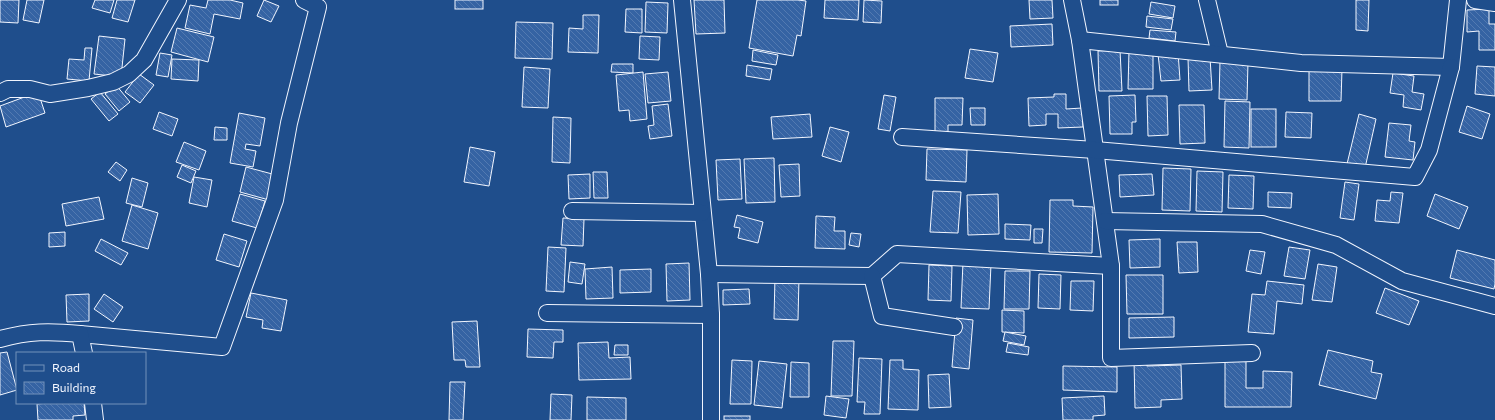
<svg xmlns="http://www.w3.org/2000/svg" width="1495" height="420" font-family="Commissioner,sans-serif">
<defs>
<pattern id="building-back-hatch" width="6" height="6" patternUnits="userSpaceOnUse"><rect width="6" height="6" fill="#3563a3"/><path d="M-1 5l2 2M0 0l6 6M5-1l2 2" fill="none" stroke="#537ab1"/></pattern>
</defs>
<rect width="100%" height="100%" fill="#1f4e8c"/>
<g fill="url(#building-back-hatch)" stroke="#f2f6ff">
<path d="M 0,0 L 19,0 L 18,23 L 0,22 Z"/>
<path d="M 27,0 L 44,0 L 39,23 L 23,20 Z"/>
<path d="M 95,0 L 114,0 L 110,13 L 92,8 Z"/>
<path d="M 117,0 L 135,0 L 128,22 L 112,18 Z"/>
<path d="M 208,0 L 230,0 L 243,3 L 240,19 L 214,14 L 210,34 L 185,28 L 190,5 L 206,8 Z"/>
<path d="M 264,0 L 279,6 L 271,22 L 257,16 Z"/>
<rect x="455" y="0" width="28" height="9"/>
<path d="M 694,0 L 724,0 L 725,33 L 696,34 Z"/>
<path d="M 757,0 L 798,0 L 806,1 L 801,36 L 797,35 L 793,56 L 749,48 Z"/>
<path d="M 825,0 L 859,0 L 858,20 L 824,18 Z"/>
<path d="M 864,0 L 882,1 L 881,23 L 863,22 Z"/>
<path d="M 1029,0 L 1052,0 L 1053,18 L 1030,19 Z"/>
<rect x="1100" y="0" width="18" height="5"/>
<path d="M 1356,0 L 1369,0 L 1368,31 L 1356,30 Z"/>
<path d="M 646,2 L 668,3 L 667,33 L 645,32 Z"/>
<path d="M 1151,2 L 1175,6 L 1173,18 L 1149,14 Z"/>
<path d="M 626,9 L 642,9 L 642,33 L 625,32 Z"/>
<path d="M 1489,9 L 1489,24 L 1495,24 L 1495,50 L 1479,50 L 1479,31 L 1467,32 L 1467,10 Z"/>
<path d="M 583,15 L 599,15 L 598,53 L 568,52 L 569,28 L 583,29 Z"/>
<path d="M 1147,16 L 1173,19 L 1171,30 L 1146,27 Z"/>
<path d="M 516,22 L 553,23 L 552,59 L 515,58 Z"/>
<path d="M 1052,24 L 1053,45 L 1011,47 L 1010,26 Z"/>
<path d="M 177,28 L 214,37 L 208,62 L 171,52 Z"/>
<path d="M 1150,30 L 1176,32 L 1175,41 L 1149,38 Z"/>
<path d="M 99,36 L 125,39 L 121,77 L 94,74 Z"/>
<path d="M 640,36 L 660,37 L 659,60 L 639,59 Z"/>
<path d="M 85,48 L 92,48 L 89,81 L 67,79 L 69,59 L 84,60 Z"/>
<path d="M 970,49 L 998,53 L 993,82 L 965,78 Z"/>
<path d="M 753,50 L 778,55 L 776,65 L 752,61 Z"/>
<path d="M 1120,50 L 1122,91 L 1099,91 L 1098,51 Z"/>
<path d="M 1129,50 L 1153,51 L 1153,89 L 1128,89 Z"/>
<path d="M 1178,52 L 1180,80 L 1161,81 L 1158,54 Z"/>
<path d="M 160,53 L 172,55 L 168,77 L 156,75 Z"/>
<path d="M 1210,57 L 1212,90 L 1189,91 L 1188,58 Z"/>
<path d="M 172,59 L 199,60 L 198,81 L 171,79 Z"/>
<path d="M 1220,61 L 1248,62 L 1247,100 L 1219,99 Z"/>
<path d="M 612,64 L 633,64 L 633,73 L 611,72 Z"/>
<path d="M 747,65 L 772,69 L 770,80 L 746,76 Z"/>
<path d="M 1477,66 L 1495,67 L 1495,96 L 1475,94 Z"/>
<path d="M 524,67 L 550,69 L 548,108 L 522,107 Z"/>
<path d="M 1309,68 L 1342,69 L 1341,101 L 1309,101 Z"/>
<path d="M 643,72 L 647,119 L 630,121 L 629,110 L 619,111 L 616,75 Z"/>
<path d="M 668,72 L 671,101 L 648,103 L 645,74 Z"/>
<path d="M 1393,73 L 1414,76 L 1412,92 L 1424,94 L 1421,110 L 1403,107 L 1404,95 L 1390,93 Z"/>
<path d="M 139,74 L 154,85 L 140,103 L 125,92 Z"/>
<path d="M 116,85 L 130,102 L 119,111 L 105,94 Z"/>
<path d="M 38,92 L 45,113 L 6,127 L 0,106 Z"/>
<path d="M 100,92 L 118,114 L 109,121 L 91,99 Z"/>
<path d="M 1054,94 L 1066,94 L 1066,109 L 1082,108 L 1083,127 L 1058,128 L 1058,114 L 1046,114 L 1046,125 L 1029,126 L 1028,98 L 1054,97 Z"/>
<path d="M 884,95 L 896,97 L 890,131 L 878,129 Z"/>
<path d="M 1135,95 L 1136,122 L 1132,122 L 1132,134 L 1110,134 L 1109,96 Z"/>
<path d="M 1147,96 L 1167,96 L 1168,135 L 1148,136 Z"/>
<path d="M 935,98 L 963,98 L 962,125 L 948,125 L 948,134 L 935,134 Z"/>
<path d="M 1225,101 L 1250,102 L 1249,148 L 1224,147 Z"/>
<path d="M 668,104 L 672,136 L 650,139 L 648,126 L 654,125 L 652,106 Z"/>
<path d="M 1179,105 L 1204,105 L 1205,143 L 1180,144 Z"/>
<path d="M 1467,106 L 1490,114 L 1482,139 L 1459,132 Z"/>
<path d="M 970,108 L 985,108 L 985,125 L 971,125 Z"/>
<rect x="1251" y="109" width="25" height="38"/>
<path d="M 159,112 L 178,119 L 172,136 L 153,129 Z"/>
<path d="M 1286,112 L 1312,113 L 1311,138 L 1285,137 Z"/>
<path d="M 239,113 L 265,118 L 260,146 L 246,144 L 245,149 L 256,151 L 253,167 L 230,163 Z"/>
<path d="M 810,114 L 812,137 L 773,139 L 771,117 Z"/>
<path d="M 1359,114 L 1376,119 L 1365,168 L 1347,164 Z"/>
<path d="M 553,117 L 571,118 L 570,163 L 552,162 Z"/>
<path d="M 1389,123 L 1411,125 L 1409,141 L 1415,142 L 1413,160 L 1385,157 Z"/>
<path d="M 215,127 L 227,128 L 227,140 L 214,140 Z"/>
<path d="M 830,127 L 849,132 L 841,162 L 822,156 Z"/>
<path d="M 184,142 L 206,151 L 199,170 L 176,162 Z"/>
<path d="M 470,147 L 495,152 L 489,186 L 464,182 Z"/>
<path d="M 927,149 L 967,150 L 966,182 L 926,180 Z"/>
<path d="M 774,158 L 775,202 L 746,203 L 744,159 Z"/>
<path d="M 740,159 L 742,199 L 718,200 L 716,160 Z"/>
<path d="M 116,162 L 127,170 L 120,181 L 108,172 Z"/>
<path d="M 799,164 L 800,196 L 781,197 L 779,165 Z"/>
<path d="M 182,165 L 196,171 L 191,183 L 177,177 Z"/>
<path d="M 246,167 L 276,175 L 269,200 L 240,192 Z"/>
<path d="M 1163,168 L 1191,169 L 1190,211 L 1162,210 Z"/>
<path d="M 1197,171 L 1223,172 L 1222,212 L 1196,211 Z"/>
<path d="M 593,172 L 607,172 L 608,198 L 594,198 Z"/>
<path d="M 590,174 L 590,198 L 569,199 L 568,175 Z"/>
<path d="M 1152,174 L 1154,195 L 1120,197 L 1119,175 Z"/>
<path d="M 1229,175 L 1254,176 L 1253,209 L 1228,208 Z"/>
<path d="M 194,177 L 212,180 L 207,207 L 189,203 Z"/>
<path d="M 132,178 L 148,183 L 142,207 L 126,203 Z"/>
<path d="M 1345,182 L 1359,184 L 1354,220 L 1340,218 Z"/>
<path d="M 933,191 L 961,192 L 958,233 L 930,232 Z"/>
<path d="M 1268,192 L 1292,193 L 1291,208 L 1268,207 Z"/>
<path d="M 1391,192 L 1403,193 L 1399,223 L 1375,221 L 1377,200 L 1390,201 Z"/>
<path d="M 240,194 L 265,201 L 257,228 L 232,221 Z"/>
<path d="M 998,194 L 999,234 L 968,235 L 967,195 Z"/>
<path d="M 1435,194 L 1468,207 L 1459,229 L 1427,216 Z"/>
<path d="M 99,197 L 104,219 L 66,226 L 62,204 Z"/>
<path d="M 1050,200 L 1073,200 L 1073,206 L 1093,207 L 1092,253 L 1049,252 Z"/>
<path d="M 132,205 L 158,213 L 148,249 L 122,241 Z"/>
<path d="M 737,215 L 763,222 L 758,243 L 738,238 L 740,228 L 734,227 Z"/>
<path d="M 816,216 L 835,217 L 834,231 L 845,231 L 845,249 L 815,248 Z"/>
<path d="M 563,218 L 584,219 L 583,246 L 561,245 Z"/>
<path d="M 1005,224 L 1031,225 L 1030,240 L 1005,239 Z"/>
<path d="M 1034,229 L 1043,229 L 1042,243 L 1034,243 Z"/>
<path d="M 65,232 L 65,246 L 49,247 L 49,233 Z"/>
<path d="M 851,233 L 861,234 L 859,247 L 849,245 Z"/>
<path d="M 224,234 L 247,241 L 239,267 L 216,260 Z"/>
<path d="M 101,239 L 128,253 L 121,265 L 95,251 Z"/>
<path d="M 1160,239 L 1160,267 L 1130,268 L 1129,240 Z"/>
<path d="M 1177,242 L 1197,242 L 1198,272 L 1179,273 Z"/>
<path d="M 548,247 L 566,248 L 564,292 L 546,291 Z"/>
<path d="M 1289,247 L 1310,250 L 1305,279 L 1284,276 Z"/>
<path d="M 1250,250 L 1265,252 L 1261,274 L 1246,271 Z"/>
<path d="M 1457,250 L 1495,260 L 1495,284 L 1494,289 L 1450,278 Z"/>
<path d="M 570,262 L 585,264 L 582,284 L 568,282 Z"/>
<path d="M 963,262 L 991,264 L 989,309 L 961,308 Z"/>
<path d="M 689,263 L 690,300 L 667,301 L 666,264 Z"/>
<path d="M 1318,264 L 1337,267 L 1332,302 L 1312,300 Z"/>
<path d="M 929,265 L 952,266 L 951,301 L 928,300 Z"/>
<path d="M 612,267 L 613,298 L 586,299 L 585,269 Z"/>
<path d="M 651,269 L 651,292 L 620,293 L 620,270 Z"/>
<path d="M 1005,271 L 1030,271 L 1029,309 L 1004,309 Z"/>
<path d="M 1039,274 L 1061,275 L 1060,309 L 1038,308 Z"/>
<path d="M 1126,275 L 1163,275 L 1163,314 L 1127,314 Z"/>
<path d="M 775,277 L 799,277 L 798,320 L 774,319 Z"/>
<path d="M 1071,281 L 1094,281 L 1093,311 L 1070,310 Z"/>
<path d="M 1267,281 L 1304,285 L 1302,304 L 1277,301 L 1274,334 L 1248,332 L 1252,294 L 1265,295 Z"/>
<path d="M 1385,288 L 1419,301 L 1409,325 L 1376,313 Z"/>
<path d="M 749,289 L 750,304 L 723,305 L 723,290 Z"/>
<path d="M 251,293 L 287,300 L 281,331 L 262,328 L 263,320 L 246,317 Z"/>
<path d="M 89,294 L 89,321 L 67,322 L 66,295 Z"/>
<path d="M 104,294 L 123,307 L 113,322 L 94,309 Z"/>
<path d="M 1002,310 L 1024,311 L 1024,333 L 1002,332 Z"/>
<path d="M 1174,317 L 1174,337 L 1129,338 L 1129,318 Z"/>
<path d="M 956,318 L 973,320 L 969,369 L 952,367 Z"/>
<path d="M 477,321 L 480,367 L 466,367 L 465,360 L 454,360 L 452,322 Z"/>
<path d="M 528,329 L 563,330 L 563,342 L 554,342 L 553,358 L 527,357 Z"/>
<path d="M 1005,332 L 1026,336 L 1024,345 L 1003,341 Z"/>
<path d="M 833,341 L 854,341 L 852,396 L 831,396 Z"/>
<path d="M 608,342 L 609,358 L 630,357 L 631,379 L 579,380 L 578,343 Z"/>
<path d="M 1008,343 L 1029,347 L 1028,355 L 1006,352 Z"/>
<path d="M 615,345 L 628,345 L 628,355 L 614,355 Z"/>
<path d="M 1328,350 L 1373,361 L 1371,372 L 1382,374 L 1376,399 L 1319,385 Z"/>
<path d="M 7,352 L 17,390 L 0,395 L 0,353 Z"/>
<path d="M 1225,356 L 1246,356 L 1246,388 L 1263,388 L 1263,371 L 1292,372 L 1291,407 L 1225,407 Z"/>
<path d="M 859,358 L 882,359 L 880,414 L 864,414 L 865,402 L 857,402 Z"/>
<path d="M 732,360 L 752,361 L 751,404 L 730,404 Z"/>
<path d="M 890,360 L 903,360 L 903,369 L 919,370 L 918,410 L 888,409 Z"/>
<path d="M 1134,360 L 1146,360 L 1147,366 L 1181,365 L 1182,399 L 1161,400 L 1161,407 L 1135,408 Z"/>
<path d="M 759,361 L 787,364 L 782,408 L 754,405 Z"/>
<path d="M 791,362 L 809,363 L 809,397 L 790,397 Z"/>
<path d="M 1063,366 L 1117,367 L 1117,392 L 1063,390 Z"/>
<path d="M 949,374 L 951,407 L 929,408 L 928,375 Z"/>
<path d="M 450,382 L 465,382 L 463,420 L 449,420 Z"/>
<path d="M 551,394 L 572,395 L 571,420 L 550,420 Z"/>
<path d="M 826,396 L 849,399 L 846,418 L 824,415 Z"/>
<path d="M 1104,396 L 1105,415 L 1093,416 L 1093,420 L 1063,420 L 1062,398 Z"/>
<path d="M 587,397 L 626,398 L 626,420 L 587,420 Z"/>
<path d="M 49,403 L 84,403 L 85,415 L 73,416 L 73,420 L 38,420 L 37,404 Z"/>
<rect x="724" y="416" width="26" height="4"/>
</g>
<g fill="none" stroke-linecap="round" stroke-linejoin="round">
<g stroke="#f2f6ff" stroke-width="18">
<g id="minor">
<path d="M 682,0 L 709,274 L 711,315 L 711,420"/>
<path d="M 1072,0 L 1080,40 L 1111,266 L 1111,358 L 1252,353"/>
<path d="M 1207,0 L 1220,54"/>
<path d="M 1475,0 L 1495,3"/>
<path d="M 1080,40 L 1301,63 L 1451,67 L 1458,0"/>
<path d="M 0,93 L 8,89 L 30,89 L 50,94 L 88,88 L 113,82 L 129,74 L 144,60 L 178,0"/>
<path d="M 902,137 L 1095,150 L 1415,177 L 1429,150 L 1451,67"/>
<path d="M 572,211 L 702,213"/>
<path d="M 1105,221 L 1262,224 L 1336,245 L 1402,281 L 1495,306"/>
<path d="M 709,274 L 872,276 L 897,254 L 1111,266"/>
<path d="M 872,276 L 882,316 L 954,327"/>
<path d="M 547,313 L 711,315"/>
<path d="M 80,334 L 222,347 L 275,200 L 289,123 L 318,7 L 304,0"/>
<path d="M 0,339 C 29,331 50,331 80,334 L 84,353"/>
<path d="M 93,403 L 95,420"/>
</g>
</g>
<use href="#minor" stroke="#1f4e8c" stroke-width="16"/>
</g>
<rect x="16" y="352" width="130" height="52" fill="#1f4e8c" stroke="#7391ba"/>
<rect x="24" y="365" width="20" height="6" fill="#1f4e8c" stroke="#7391ba"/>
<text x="52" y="372" font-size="12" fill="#f2f6ff">Road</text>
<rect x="24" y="382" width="20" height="12" fill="url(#building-back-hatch)" stroke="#7391ba"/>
<text x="52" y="392" font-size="12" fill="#f2f6ff">Building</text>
</svg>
